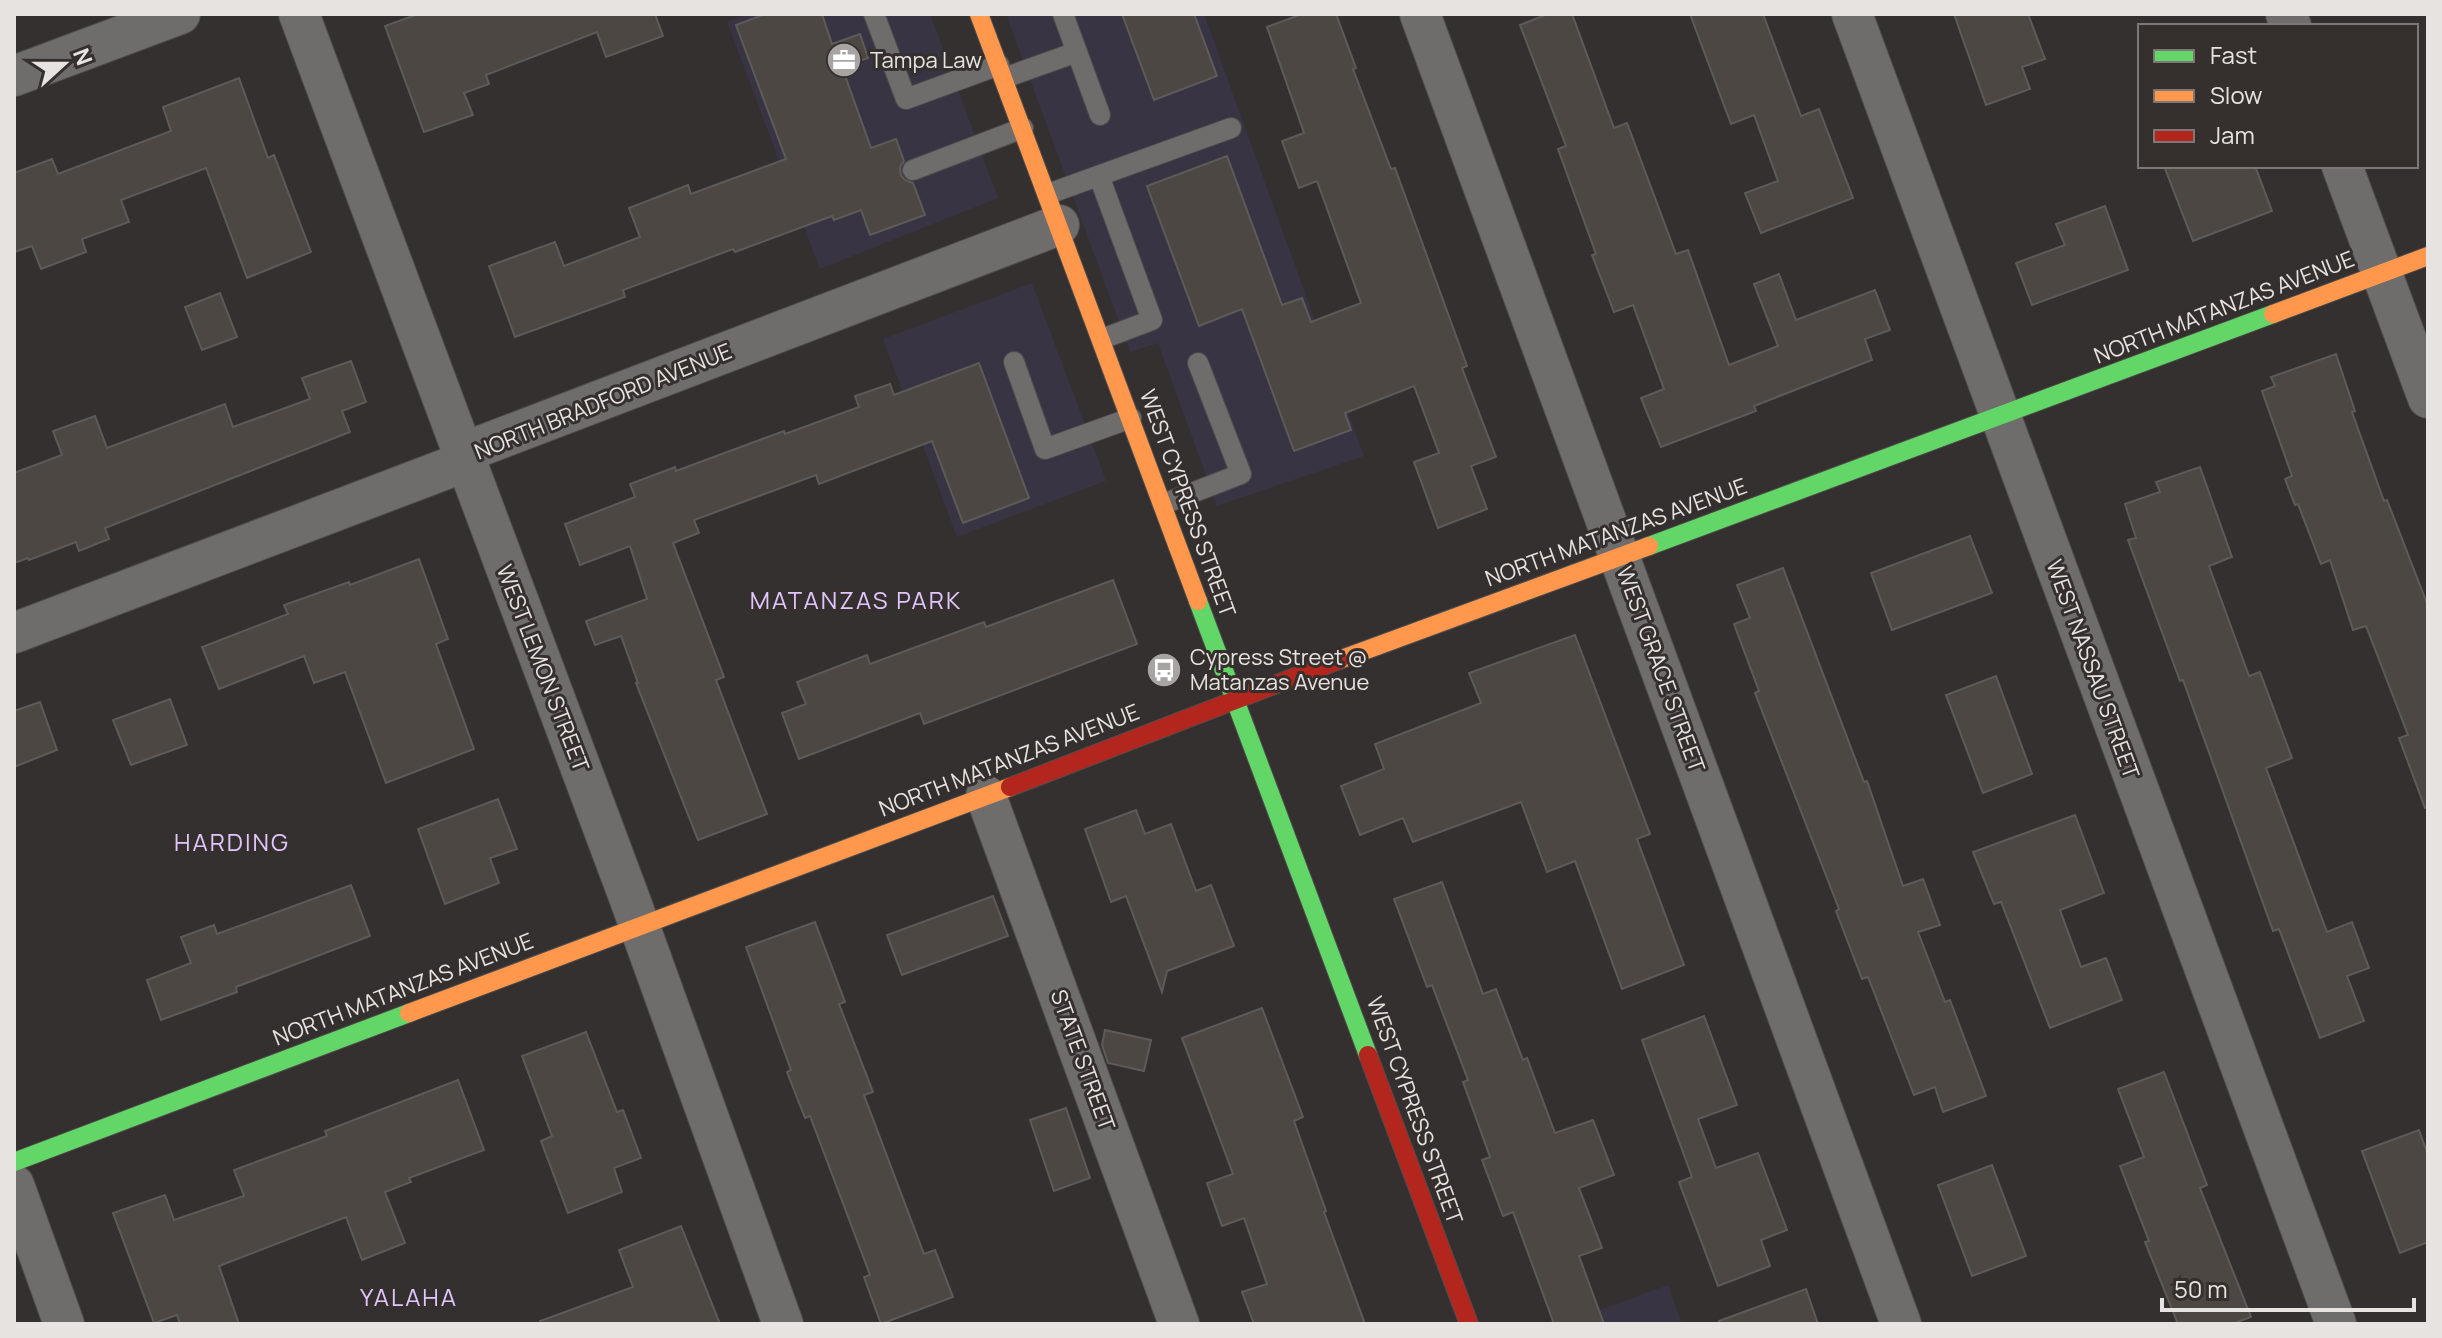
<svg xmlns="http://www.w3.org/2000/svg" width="2442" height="1338" font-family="Manrope,sans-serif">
<rect width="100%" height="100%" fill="#33302f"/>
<g fill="#393443">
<path d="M 748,14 L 930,14 L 998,198 L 820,269 L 727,22 Z"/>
<path d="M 1006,14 L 1204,14 L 1364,456 L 1217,506 L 1158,343 L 1130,352 Z"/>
<path d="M 1032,283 L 1106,481 L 957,537 L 883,339 Z"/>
<path d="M 1668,1285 L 1682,1324 L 1561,1324 Z"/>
</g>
<g fill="#4c4742" stroke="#5d5b59" stroke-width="2">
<path d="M 418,14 L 655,14 L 663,36 L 606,57 L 597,32 L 486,75 L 489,84 L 464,93 L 473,115 L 424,132 L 385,26 Z"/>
<path d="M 765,14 L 822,14 L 832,44 L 860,34 L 868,58 L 842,67 L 871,148 L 896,139 L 904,161 L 900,167 L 901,175 L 905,180 L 913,183 L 925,215 L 870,235 L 861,210 L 834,220 L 832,216 L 735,252 L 733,249 L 623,290 L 625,297 L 515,337 L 489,266 L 555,242 L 564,266 L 640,237 L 629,208 L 688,185 L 691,194 L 786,159 L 736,25 Z"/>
<path d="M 1122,14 L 1194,14 L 1217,76 L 1154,100 Z"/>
<path d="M 1302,14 L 1336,14 L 1356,68 L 1353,69 L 1391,169 L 1395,168 L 1467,366 L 1462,368 L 1496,457 L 1471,466 L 1487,509 L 1438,528 L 1414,462 L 1439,453 L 1414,386 L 1345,413 L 1351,430 L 1294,451 L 1242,309 L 1199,326 L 1147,186 L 1227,156 L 1282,305 L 1302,298 L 1311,322 L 1361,303 L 1317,181 L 1299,188 L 1282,141 L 1304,133 L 1267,27 Z"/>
<path d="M 1548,14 L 1572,14 L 1614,128 L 1627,123 L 1676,254 L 1688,250 L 1729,365 L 1778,346 L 1754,284 L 1779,274 L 1796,320 L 1875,290 L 1890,330 L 1865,339 L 1872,360 L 1754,406 L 1756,411 L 1661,447 L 1641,398 L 1664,389 L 1633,305 L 1614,312 L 1592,255 L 1596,254 L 1558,149 L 1566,146 L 1520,25 Z"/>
<path d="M 1690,14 L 1763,14 L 1801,116 L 1819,109 L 1853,198 L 1761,233 L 1745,193 L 1778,181 L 1754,115 L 1731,124 Z"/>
<path d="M 1954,14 L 2028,14 L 2045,59 L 2022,67 L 2030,89 L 1986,105 Z"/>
<path d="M 239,78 L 268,158 L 274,155 L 311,252 L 247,278 L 206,168 L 121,200 L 129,222 L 82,239 L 86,252 L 41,269 L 32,246 L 14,252 L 14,173 L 52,159 L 58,174 L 171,131 L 163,107 Z"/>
<path d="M 2164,166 L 2255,166 L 2272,211 L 2193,241 Z"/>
<path d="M 2105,206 L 2128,270 L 2032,305 L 2016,263 L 2065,245 L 2056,224 Z"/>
<path d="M 220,293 L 237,337 L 202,350 L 185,307 Z"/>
<path d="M 2336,354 L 2355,411 L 2352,412 L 2384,501 L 2387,500 L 2428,606 L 2428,807 L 2425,808 L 2399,738 L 2408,735 L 2366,626 L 2353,630 L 2330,560 L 2321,564 L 2298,504 L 2295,505 L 2285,479 L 2292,476 L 2262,391 L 2275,386 L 2271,377 Z"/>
<path d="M 351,361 L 366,402 L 342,411 L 350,432 L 105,528 L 109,539 L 79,551 L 76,542 L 29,560 L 28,558 L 14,563 L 14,473 L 62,455 L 53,431 L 95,416 L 107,448 L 225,404 L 233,427 L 310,399 L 302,378 Z"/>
<path d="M 979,363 L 1029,498 L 963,523 L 932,441 L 819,484 L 816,475 L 694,520 L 699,533 L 673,543 L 724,677 L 716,680 L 767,814 L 698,840 L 636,683 L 638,683 L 621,636 L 595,645 L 586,621 L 647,599 L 630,546 L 580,565 L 565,524 L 635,497 L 630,484 L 675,467 L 676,471 L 784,431 L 785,434 L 859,407 L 855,396 L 890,384 L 894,395 Z"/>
<path d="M 2200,467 L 2232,557 L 2209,566 L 2249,676 L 2260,672 L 2292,758 L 2266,768 L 2327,932 L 2352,922 L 2369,968 L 2347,976 L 2364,1021 L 2320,1038 L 2279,929 L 2273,931 L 2183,680 L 2180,681 L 2128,540 L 2136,538 L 2125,504 L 2160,492 L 2156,482 Z"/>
<path d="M 1970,536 L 1992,593 L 1892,630 L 1871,573 Z"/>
<path d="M 419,559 L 448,639 L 436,644 L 474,749 L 386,783 L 345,672 L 314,683 L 304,656 L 219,689 L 202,647 L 288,614 L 284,605 L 349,582 L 350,585 Z"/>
<path d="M 1783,568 L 1864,782 L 1867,781 L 1903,886 L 1923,879 L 1940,925 L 1918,932 L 1945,1002 L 1950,1000 L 1986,1096 L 1943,1112 L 1935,1087 L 1914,1095 L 1868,977 L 1862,979 L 1836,911 L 1839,909 L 1755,693 L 1759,691 L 1734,624 L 1750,618 L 1737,585 Z"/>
<path d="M 1113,580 L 1137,644 L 924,724 L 920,713 L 799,759 L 782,713 L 806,704 L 797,682 L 867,655 L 870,664 L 984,622 L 986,627 Z"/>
<path d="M 1575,635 L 1650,834 L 1637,839 L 1684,965 L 1622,989 L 1575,861 L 1547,872 L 1521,802 L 1413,842 L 1403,818 L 1360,835 L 1341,786 L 1384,769 L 1375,744 L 1481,703 L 1469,673 Z"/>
<path d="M 1996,676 L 2032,774 L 1983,793 L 1946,695 Z"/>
<path d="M 170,699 L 187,745 L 131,765 L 113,720 Z"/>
<path d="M 40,702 L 57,750 L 14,767 L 14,711 Z"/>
<path d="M 498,799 L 517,849 L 490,858 L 499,883 L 445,904 L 418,829 Z"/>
<path d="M 1136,810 L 1145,834 L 1171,824 L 1196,891 L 1211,885 L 1234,946 L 1167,971 L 1162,992 L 1126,896 L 1111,902 L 1085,829 Z"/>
<path d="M 2075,815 L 2104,893 L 2060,910 L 2081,967 L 2106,958 L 2122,1000 L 2050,1028 L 2001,902 L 1994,904 L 1973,852 Z"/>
<path d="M 1442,882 L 1483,994 L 1496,989 L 1523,1060 L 1527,1058 L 1555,1133 L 1593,1120 L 1614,1175 L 1579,1188 L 1602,1248 L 1579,1256 L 1604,1324 L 1554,1324 L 1513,1212 L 1503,1216 L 1482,1160 L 1490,1157 L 1463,1082 L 1468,1080 L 1432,985 L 1427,987 L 1394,899 Z"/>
<path d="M 351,885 L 370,936 L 236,987 L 237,992 L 161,1020 L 147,980 L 191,963 L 181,937 L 214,925 L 217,934 Z"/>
<path d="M 993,896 L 1008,936 L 902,975 L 887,935 Z"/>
<path d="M 815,922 L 845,1002 L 839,1004 L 873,1092 L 864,1095 L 924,1254 L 935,1250 L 953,1297 L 881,1324 L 864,1277 L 870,1275 L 810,1116 L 805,1118 L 787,1072 L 791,1070 L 746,947 Z"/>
<path d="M 1262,1008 L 1303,1117 L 1294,1121 L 1326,1211 L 1324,1212 L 1365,1324 L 1254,1324 L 1242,1292 L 1267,1284 L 1244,1218 L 1222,1226 L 1207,1183 L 1233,1174 L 1182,1038 Z"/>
<path d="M 1704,1016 L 1737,1105 L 1698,1119 L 1716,1168 L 1758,1153 L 1787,1230 L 1761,1240 L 1770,1266 L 1718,1286 L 1679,1182 L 1692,1177 L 1642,1040 Z"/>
<path d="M 1105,1030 L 1151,1040 L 1144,1071 L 1108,1063 L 1102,1045 Z"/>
<path d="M 586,1032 L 617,1112 L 623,1110 L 641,1158 L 614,1168 L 622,1192 L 568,1213 L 541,1141 L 552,1136 L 522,1056 Z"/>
<path d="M 2164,1072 L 2207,1185 L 2200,1188 L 2251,1317 L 2232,1324 L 2178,1324 L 2145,1242 L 2149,1241 L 2120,1166 L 2144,1157 L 2118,1089 Z"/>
<path d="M 458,1080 L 484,1150 L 409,1178 L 411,1182 L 385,1192 L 405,1243 L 362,1260 L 346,1217 L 219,1266 L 239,1324 L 180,1324 L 177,1315 L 154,1323 L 113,1213 L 165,1195 L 174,1220 L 244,1196 L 234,1170 L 327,1136 L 325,1131 Z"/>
<path d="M 1066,1108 L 1090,1178 L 1054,1191 L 1030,1120 Z"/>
<path d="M 2419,1130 L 2428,1155 L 2428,1242 L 2400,1253 L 2362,1151 Z"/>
<path d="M 1992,1165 L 2026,1256 L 1972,1276 L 1938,1185 Z"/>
<path d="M 681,1226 L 720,1324 L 541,1324 L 540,1321 L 633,1287 L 619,1250 Z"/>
<path d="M 1806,1289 L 1818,1324 L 1719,1324 L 1719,1321 Z"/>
</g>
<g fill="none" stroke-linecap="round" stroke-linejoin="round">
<g stroke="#4f4d4c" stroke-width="22">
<g id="lane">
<path d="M 874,14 L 906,99 L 999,65"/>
<path d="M 1063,14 L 1100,115"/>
<path d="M 1004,78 L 1077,52"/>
<path d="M 913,170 L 1023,128"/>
<path d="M 1099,176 L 1152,320 L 1102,339"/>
<path d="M 1048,194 L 1231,128"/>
<path d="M 1014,362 L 1045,449 L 1131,418"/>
<path d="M 1163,504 L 1241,474 L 1198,363"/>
</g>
</g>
<g stroke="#4f4d4c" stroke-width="42">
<g id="street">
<path d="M 299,14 L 629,897 L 783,1324"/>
<path d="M 1420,14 L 1901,1324"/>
<path d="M 1852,14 L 2336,1324"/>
<path d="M 2286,14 L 2291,26"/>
<path d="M 14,76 L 180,14"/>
<path d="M 2342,166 L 2428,398"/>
<path d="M 14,633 L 451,467 L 478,447 L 1059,225"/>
<path d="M 986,796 L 1179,1324"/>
<path d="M 14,1185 L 64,1324"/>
</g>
</g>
<g stroke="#4f4d4c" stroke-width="20">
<g id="fast">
<path d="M 1649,546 L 2273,314"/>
<path d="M 1198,601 L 1368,1055"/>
<path d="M 14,1162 L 409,1013"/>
</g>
</g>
<g stroke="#4f4d4c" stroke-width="20">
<g id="slow">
<path d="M 979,14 L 1198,601"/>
<path d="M 2273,314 L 2428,256"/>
<path d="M 1339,660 L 1649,546"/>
<path d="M 409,1013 L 1010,787"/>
</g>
</g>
<g stroke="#4f4d4c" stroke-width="20">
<g id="jam">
<path d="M 1010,787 L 1339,660"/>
<path d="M 1368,1055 L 1469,1324"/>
</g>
</g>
<use href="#lane" stroke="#6f6d6c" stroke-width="20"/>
<use href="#street" stroke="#6f6d6c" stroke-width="40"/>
<use href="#fast" stroke="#63d668" stroke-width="18"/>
<use href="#slow" stroke="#ff974d" stroke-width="18"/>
<use href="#jam" stroke="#b3261e" stroke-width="18"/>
</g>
<defs>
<g id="office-disc" transform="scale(1.8)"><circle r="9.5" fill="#a7a4a3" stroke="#352f2d"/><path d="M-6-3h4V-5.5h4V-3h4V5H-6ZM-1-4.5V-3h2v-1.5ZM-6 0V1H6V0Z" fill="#fff"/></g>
<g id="bus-disc" transform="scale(1.8)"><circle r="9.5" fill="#a7a4a3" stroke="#352f2d"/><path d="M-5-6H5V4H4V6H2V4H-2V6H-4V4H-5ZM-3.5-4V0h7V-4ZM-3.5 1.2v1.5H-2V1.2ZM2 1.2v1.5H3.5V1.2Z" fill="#fff"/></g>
</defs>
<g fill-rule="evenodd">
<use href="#office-disc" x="844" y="60"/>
<use href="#bus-disc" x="1164" y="670"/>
</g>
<g text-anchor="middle" stroke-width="6" stroke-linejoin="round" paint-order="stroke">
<g font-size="22" fill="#e6e3e1" stroke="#352f2d" text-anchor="start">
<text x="870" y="68">Tampa Law</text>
<text x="1190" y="665">Cypress Street @<tspan x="1190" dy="25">Matanzas Avenue</tspan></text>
</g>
<g font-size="22" fill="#e6e3e1" stroke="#352f2d">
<text transform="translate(2224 307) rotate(-21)" y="8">NORTH MATANZAS AVENUE</text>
<text transform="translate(603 401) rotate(-22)" y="8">NORTH BRADFORD AVENUE</text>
<text transform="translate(1188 503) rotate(70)" y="8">WEST CYPRESS STREET</text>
<text transform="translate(1616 532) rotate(-20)" y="8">NORTH MATANZAS AVENUE</text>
<text transform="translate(543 668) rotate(69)" y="8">WEST LEMON STREET</text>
<text transform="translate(1661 669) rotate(70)" y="8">WEST GRACE STREET</text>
<text transform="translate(2093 669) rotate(70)" y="8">WEST NASSAU STREET</text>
<text transform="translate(1009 760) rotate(-21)" y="8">NORTH MATANZAS AVENUE</text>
<text transform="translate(403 989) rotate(-21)" y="8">NORTH MATANZAS AVENUE</text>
<text transform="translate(1083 1060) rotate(70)" y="8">STATE STREET</text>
<text transform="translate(1415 1110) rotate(70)" y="8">WEST CYPRESS STREET</text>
</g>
<g font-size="24" letter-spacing="2" fill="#e0c6fd" stroke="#352f2d">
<text x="856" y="609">MATANZAS PARK</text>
<text x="232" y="851">HARDING</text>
<text x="409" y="1306">YALAHA</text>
</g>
</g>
<rect width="2442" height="1338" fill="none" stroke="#e6e3e1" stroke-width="32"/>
<rect x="2138" y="24" width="280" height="144" fill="#352f2d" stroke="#7c7775" stroke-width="2"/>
<rect x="2154" y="50" width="40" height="12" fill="#63d668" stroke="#7c7775" stroke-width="2"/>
<text x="2210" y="64" font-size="24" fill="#e6e3e1">Fast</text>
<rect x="2154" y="90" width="40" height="12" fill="#ff974d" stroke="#7c7775" stroke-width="2"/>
<text x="2210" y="104" font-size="24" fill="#e6e3e1">Slow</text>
<rect x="2154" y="130" width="40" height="12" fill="#b3261e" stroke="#7c7775" stroke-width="2"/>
<text x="2210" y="144" font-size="24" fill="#e6e3e1">Jam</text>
<g transform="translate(64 64) rotate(69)" stroke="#352f2d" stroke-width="6" paint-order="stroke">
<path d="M0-6L14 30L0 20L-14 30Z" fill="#e6e3e1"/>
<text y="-12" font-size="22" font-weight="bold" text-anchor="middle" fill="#e6e3e1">N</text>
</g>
<path d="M2162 1298v12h252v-12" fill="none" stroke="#e6e3e1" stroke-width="4"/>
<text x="2174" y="1298" font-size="24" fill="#e6e3e1" stroke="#352f2d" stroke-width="6" paint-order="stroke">50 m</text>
</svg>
